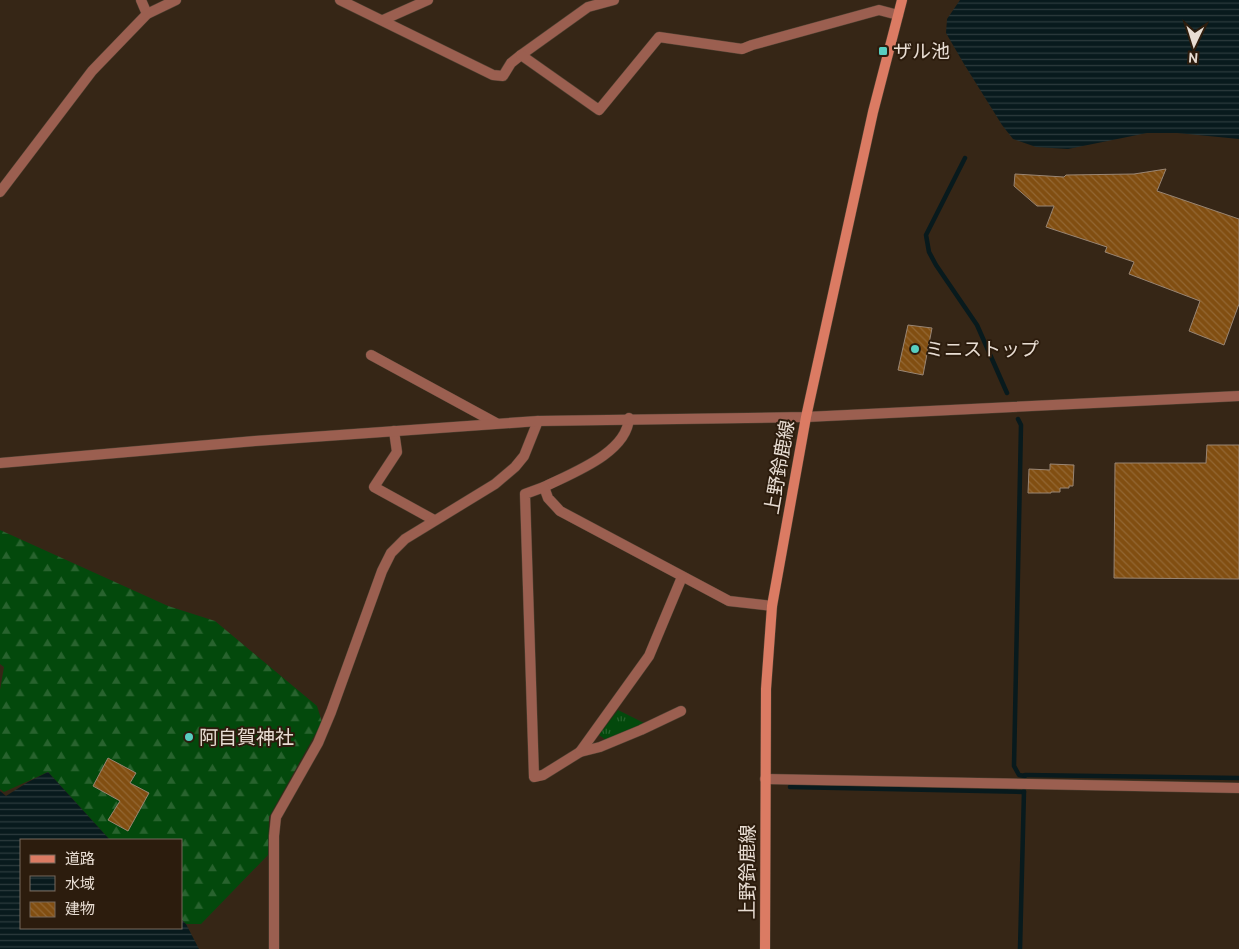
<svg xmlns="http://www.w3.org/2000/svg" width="1239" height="949" font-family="Cabin,'Noto Sans JP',sans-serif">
<defs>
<pattern id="forest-firs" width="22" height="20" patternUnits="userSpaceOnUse" patternTransform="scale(1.25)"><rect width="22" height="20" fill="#03490c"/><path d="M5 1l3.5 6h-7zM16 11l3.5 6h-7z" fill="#28632e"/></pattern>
<pattern id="park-tufts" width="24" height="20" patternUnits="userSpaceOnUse" patternTransform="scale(1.25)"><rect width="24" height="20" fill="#03490c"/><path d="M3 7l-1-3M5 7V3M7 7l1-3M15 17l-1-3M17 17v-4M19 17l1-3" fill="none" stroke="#28632e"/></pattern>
<pattern id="water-rules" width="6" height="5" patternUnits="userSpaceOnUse" patternTransform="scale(1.25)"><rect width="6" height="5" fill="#081a1d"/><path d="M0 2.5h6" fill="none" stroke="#2c3b3d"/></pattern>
<pattern id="building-back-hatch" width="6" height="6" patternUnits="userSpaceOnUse" patternTransform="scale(1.25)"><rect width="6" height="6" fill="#814e11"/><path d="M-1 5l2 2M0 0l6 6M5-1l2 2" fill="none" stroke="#936733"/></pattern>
</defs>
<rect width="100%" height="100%" fill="#362616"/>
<path fill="url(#forest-firs)" d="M 0,530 L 168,606 L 215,621 L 317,706 L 322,722 L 269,817 L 268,855 L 201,924 L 186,924 L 181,919 L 181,840 L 110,840 L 48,772 L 4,792 L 0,789 L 0,690 L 4,667 L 0,664 Z"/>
<path fill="url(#park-tufts)" d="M 618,710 L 644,723 L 606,740 L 599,735 Z"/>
<g fill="url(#water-rules)">
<path d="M 960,0 L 1239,0 L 1239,139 L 1177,133 L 1147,133 L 1068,149 L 1036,147 L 1013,139 L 1002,125 L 964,64 L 946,33 L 947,19 Z"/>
<path d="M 48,772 L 110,840 L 21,840 L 21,928 L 181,928 L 181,919 L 186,924 L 199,949 L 0,949 L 0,791 L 6,796 L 28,782 Z"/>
</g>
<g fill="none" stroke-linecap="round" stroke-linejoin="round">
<g stroke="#081a1d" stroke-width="4.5">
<path d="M 965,158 L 926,235 L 929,252 L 936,265 L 977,325 L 1007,393"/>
<path d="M 1018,419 L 1021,425 L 1014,766 L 1019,775 L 1025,776"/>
<path d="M 1025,775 L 1239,778"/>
<path d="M 790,787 L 1024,792"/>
<path d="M 1020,949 L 1024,791"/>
</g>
</g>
<g fill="url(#building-back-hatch)" stroke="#998573">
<path d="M 1166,169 L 1157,191 L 1239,219 L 1239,304 L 1224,345 L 1189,331 L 1200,301 L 1129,274 L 1134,262 L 1105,252 L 1107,247 L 1046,227 L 1054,206 L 1037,206 L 1014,186 L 1015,174 L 1064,177 L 1066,175 L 1134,174 Z"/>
<path d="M 908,325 L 932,328 L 923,375 L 898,370 Z"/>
<path d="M 1207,445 L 1239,445 L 1239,579 L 1114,578 L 1115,463 L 1206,463 Z"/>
<path d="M 1050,464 L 1074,465 L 1073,486 L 1069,486 L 1069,488 L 1060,488 L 1060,492 L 1051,492 L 1051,493 L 1028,493 L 1029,469 L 1050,470 Z"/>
<path d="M 108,758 L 136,773 L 130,783 L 149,793 L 128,831 L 108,820 L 120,801 L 93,786 Z"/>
</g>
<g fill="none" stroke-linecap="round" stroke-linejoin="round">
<g stroke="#524334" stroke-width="11">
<g id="minor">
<path d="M 141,0 L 147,14"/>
<path d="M 340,0 L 493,75 L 503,76 L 511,63 L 521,55 L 588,7 L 614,0"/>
<path d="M 383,20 L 428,0"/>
<path d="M 521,55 L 599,110 L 659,37 L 742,49 L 752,45 L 879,10 L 898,15"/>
<path d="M 371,355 L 496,423"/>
<path d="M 394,431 L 397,452 L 374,487 L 434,520"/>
<path d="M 544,487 C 572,473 627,453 629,418"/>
<path d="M 681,711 L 641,730 L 600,747 L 580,752 L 543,775 L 534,777 L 525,494 L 544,487 L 548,498 L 560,511 L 729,601 L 772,606"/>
<path d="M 580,752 L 649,656 L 682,577"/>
<path d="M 765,779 L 1239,788"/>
<path d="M 274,949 L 274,836 L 276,817 L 318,743 L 331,712 L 382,571 L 391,553 L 405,539 L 495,484 L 515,467 L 524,456 L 538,421"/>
</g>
</g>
<g stroke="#524334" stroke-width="11">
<g id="tertiary">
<path d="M 0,192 L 92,71 L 147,14 L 176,0"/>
<path d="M 0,463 L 255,441 L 538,421 L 806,417 L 1239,396"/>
</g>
</g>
<g stroke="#524334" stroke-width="11">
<path id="secondary" d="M 765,949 L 766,689 L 772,606 L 806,417 L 873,112 L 902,0"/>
</g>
<use href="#minor" stroke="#9b5f50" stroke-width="10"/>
<use href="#tertiary" stroke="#9b5f50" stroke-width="10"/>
<use href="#secondary" stroke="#db7b63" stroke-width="10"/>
</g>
<g fill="#58cec0" stroke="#2c1c0d" stroke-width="2">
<rect x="878" y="46" width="10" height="10" rx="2.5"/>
<circle cx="915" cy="349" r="5"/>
<circle cx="189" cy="737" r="5"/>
</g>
<g text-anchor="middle" stroke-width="4" stroke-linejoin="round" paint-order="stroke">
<g font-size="19" fill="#e8ddd3" stroke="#2c1c0d" text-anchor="start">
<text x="893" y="58">ザル池</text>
<text x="925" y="356">ミニストップ</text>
<text x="199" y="744">阿自賀神社</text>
</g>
<g font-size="19" fill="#e8ddd3" stroke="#2c1c0d">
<text transform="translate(779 467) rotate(-80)" y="7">上野鈴鹿線</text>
<text transform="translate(747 872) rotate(-90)" y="7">上野鈴鹿線</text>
</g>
</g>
<rect x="20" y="839" width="162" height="90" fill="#2c1c0d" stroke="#77695c"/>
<rect x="30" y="855" width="25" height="8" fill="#db7b63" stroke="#77695c"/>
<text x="65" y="864" font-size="15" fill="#e8ddd3">道路</text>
<rect x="30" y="876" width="25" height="15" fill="url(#water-rules)" stroke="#77695c"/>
<text x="65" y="889" font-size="15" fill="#e8ddd3">水域</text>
<rect x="30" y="902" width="25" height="15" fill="url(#building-back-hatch)" stroke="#77695c"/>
<text x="65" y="914" font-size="15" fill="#e8ddd3">建物</text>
<g transform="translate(1194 45) rotate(184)" stroke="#2c1c0d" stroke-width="4" paint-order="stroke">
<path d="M0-4L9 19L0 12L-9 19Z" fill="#e8ddd3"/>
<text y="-8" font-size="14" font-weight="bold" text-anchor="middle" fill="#e8ddd3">N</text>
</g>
</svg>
